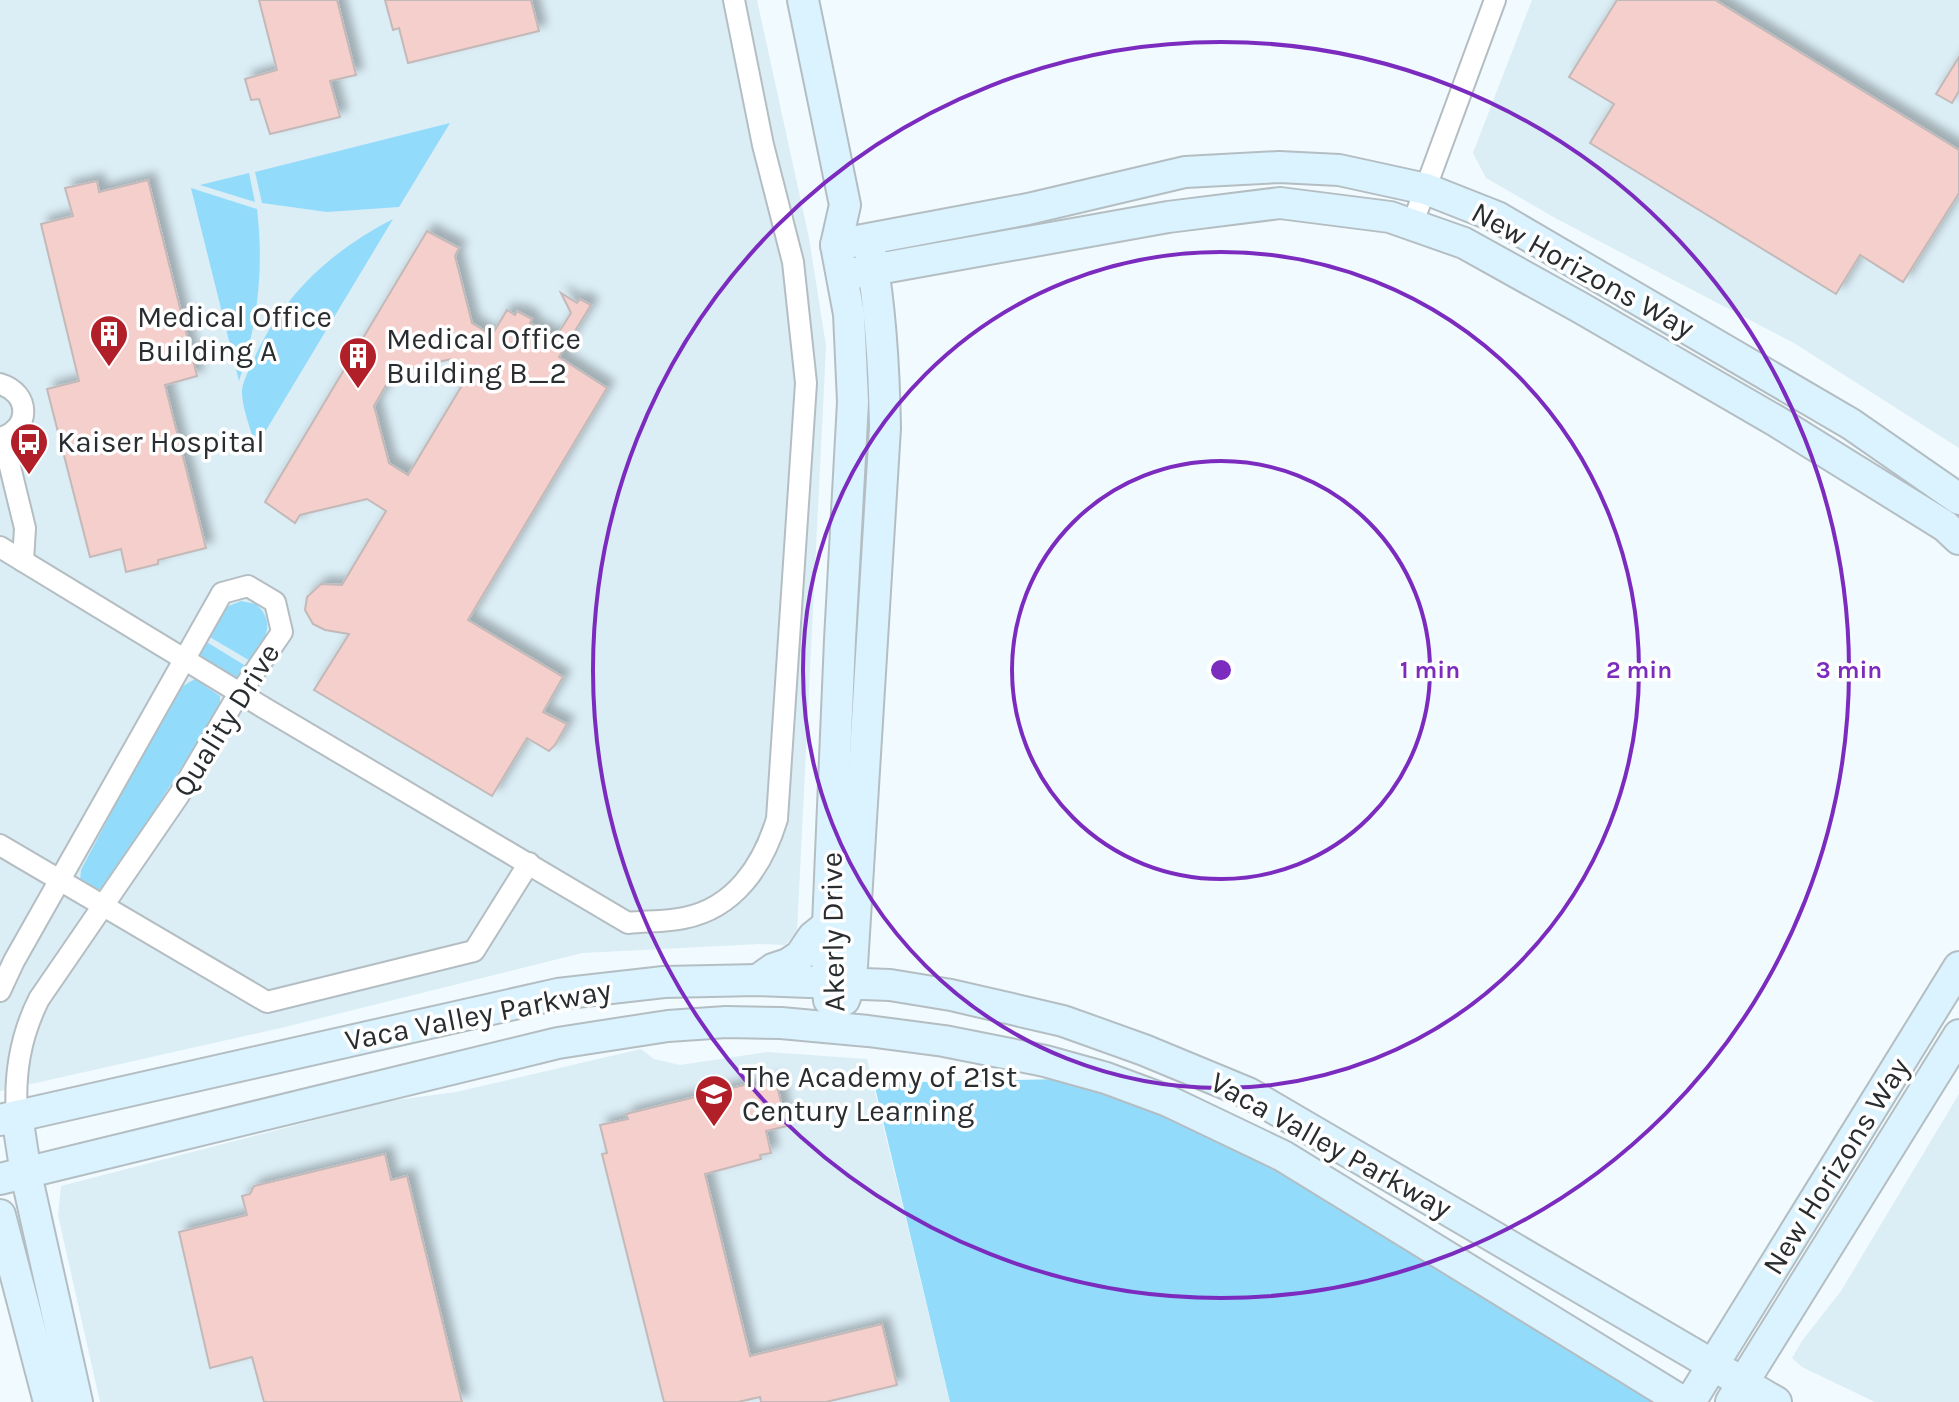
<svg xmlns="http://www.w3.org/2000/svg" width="1959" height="1402" font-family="Karla,sans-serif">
<defs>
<filter id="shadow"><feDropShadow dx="7" dy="-7" stdDeviation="4" flood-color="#0004"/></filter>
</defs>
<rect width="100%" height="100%" fill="#f0faff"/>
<g fill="#dbedf5">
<path d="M 0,0 L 757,0 L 809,238 L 826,346 L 797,932 L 785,945 L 759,944 L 582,953 L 285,1027 L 0,1091 Z"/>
<path d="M 1532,0 L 1959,0 L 1959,448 L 1794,343 L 1557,219 L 1486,178 L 1473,153 Z"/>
<path d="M 641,1049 L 654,1059 L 680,1065 L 767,1052 L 867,1059 L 950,1402 L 100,1402 L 58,1215 L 61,1186 L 389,1101 L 456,1092 Z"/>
<path d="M 1959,1094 L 1959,1402 L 1875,1402 L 1802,1367 L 1792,1358 L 1802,1341 L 1841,1291 Z"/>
</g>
<g fill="#93dbfb">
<path d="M 450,123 L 399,207 L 327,212 L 262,203 L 255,172 Z"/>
<path d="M 249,173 L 255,202 L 200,185 Z"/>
<path d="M 191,188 L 257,209 C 264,269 258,323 239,381 Z"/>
<path d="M 393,219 L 256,447 C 251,430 243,411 242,394 C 241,383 250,369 254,359 C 282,296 332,250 393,219 Z"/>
<path d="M 241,601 L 256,604 C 278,624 263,641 252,662 L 208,636 L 226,607 Z"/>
<path d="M 205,641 L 249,668 L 239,680 L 198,655 Z"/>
<path d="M 195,679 L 220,696 L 220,705 L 155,810 L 104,884 L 100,889 L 92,890 L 80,881 L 81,870 L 122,792 L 183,686 Z"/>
<path d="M 1106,1078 L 1283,1156 L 1684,1402 L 950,1402 L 874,1083 Z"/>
</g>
<g fill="#f5cfcb" stroke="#c3b9b8" stroke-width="2" fill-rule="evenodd" filter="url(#shadow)">
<path d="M 259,0 L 337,0 L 356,75 L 330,81 L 340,117 L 270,134 L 259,99 L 251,100 L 245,79 L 277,70 Z"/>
<path d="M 385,0 L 531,0 L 539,31 L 408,63 L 399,28 L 393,30 Z"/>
<path d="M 1617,0 L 1715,0 L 1959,150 L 1959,193 L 1903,282 L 1860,255 L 1836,294 L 1590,143 L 1614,104 L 1569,77 Z"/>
<path d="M 1959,57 L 1959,91 L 1952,103 L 1936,94 Z"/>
<path d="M 148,180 L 197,376 L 165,385 L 206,548 L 158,560 L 158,564 L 126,572 L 121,549 L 90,557 L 47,389 L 79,381 L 41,224 L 73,216 L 65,188 L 97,181 L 99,192 Z"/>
<path d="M 427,231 L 459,248 L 455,256 L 472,323 L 492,335 L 507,310 L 515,315 L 517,311 L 532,319 L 530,323 L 556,337 L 571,313 L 561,293 L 577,303 L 580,299 L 591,305 L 559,357 L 607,388 L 468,620 L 563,677 L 543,712 L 567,724 L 555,745 L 549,751 L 527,738 L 492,796 L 314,690 L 349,634 L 325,630 L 313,624 L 305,610 L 307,597 L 321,584 L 342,585 L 386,511 L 367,499 L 300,515 L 295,523 L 265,502 ZM 451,359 L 470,372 L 408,475 L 389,463 L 374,406 L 393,373 Z"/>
<path d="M 776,1082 L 787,1126 L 766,1131 L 771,1153 L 760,1155 L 761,1159 L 705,1174 L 750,1356 L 882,1324 L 897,1385 L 826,1402 L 761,1402 L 760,1397 L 738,1402 L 664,1402 L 602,1154 L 607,1153 L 600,1125 L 628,1119 L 626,1114 L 748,1084 L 749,1089 Z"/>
<path d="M 385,1154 L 391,1180 L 407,1176 L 462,1402 L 264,1402 L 252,1357 L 210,1368 L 179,1232 L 247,1215 L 242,1196 L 250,1194 L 254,1186 Z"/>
</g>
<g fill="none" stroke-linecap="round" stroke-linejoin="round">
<g stroke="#b4bec2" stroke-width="24">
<g id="street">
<path d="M 1412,225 L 1495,0"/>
<path d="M 0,384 C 31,393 31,430 0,438"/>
<path d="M 3,438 L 25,528 L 23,561"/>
<path d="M 0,547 L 266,709 L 628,923 C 646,921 666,922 684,918 C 735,908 763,865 777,819 L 806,383 L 793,262 L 763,145 L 734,0"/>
<path d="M 0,845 L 267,1002 L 474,951 L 529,863"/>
<path d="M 0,991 L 14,961 L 222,593 L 248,586 L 275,602 L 282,632 L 232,705 L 179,795 L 39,999 C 20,1037 14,1074 17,1116"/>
</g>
</g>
<g stroke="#b4bec2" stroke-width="34">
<g id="secondary">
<path d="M 803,0 L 845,205 L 836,245 L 849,314 L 853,402 L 840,640 L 828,925 L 827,982 L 829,1000"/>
<path d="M 836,245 L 1028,209 L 1185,172 L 1279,167 L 1339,170 L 1426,189 L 1497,217 L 1851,424 L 1959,499"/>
<path d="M 844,275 L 1168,217 L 1280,203 L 1390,217 L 1464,243 L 1581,308 L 1776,421 L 1945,526 L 1959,539"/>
<path d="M 759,979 L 773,969 L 788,964 L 800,956 L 813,937 L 828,925"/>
<path d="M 844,1000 L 851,982 L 852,966 L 885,428 C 884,368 881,310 870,251"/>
<path d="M 17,1116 L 26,1174 L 77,1402"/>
<path d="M 0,1120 L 558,994 L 664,982 L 758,980 L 890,985 L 951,995 L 1016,1010 L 1063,1021 L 1144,1050 L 1248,1093 L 1776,1402"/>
<path d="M 0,1179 L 558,1043 L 668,1026 L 726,1022 L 781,1023 L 868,1031 L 944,1041 L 1045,1061 L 1106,1078 L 1168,1101 L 1283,1156 L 1683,1402"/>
<path d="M 0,1215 L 49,1402"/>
<path d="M 1690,1402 L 1959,967"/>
<path d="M 1731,1402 L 1959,1035"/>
</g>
</g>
<use href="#street" stroke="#fff" stroke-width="20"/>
<use href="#secondary" stroke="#daf3fe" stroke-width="30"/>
</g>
<g fill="none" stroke="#7b2cbf" stroke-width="4">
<circle cx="1221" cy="670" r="209"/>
<circle cx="1221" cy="670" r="418"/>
<circle cx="1221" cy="670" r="628"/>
</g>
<defs>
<g id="building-pin" transform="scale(2)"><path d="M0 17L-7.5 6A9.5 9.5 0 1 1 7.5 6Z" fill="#b11f28" stroke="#fff"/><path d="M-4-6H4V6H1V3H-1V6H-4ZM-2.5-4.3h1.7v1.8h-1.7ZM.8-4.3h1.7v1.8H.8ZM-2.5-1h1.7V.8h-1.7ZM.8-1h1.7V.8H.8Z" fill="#fff"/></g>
<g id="bus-pin" transform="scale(2)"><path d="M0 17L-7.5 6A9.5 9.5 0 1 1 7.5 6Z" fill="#b11f28" stroke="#fff"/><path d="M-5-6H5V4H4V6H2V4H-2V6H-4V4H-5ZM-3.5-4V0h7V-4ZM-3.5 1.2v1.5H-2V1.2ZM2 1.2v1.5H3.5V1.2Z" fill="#fff"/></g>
<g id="school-pin" transform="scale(2)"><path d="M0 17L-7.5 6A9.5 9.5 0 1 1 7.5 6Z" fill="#b11f28" stroke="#fff"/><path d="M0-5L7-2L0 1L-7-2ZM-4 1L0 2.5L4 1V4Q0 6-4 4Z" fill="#fff"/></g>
</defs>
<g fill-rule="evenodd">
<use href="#building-pin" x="109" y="334"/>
<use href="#building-pin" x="358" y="356"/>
<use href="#bus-pin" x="29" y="442"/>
<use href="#school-pin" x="714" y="1094"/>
</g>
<g text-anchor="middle" stroke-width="7" stroke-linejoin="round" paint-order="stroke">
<g font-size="30" fill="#292d2f" stroke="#fff">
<text transform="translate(1583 270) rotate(29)" y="10">New Horizons Way</text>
<text transform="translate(226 720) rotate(-58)" y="10">Quality Drive</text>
<text transform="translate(833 932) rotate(-91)" y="10">Akerly Drive</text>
<text transform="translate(478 1015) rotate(-11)" y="10">Vaca Valley Parkway</text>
<text transform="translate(1331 1145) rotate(29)" y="10">Vaca Valley Parkway</text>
<text transform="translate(1836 1166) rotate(-58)" y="10">New Horizons Way</text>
</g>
<g font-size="30" fill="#292d2f" stroke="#fff" text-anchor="start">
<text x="137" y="327">Medical Office<tspan x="137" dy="34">Building A</tspan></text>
<text x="386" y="349">Medical Office<tspan x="386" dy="34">Building B_2</tspan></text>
<text x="57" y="452">Kaiser Hospital</text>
<text x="742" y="1087">The Academy of 21st<tspan x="742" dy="34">Century Learning</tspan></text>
</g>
</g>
<circle cx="1221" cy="670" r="12" fill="#7b2cbf" stroke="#fff" stroke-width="4"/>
<g font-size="24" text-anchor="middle" font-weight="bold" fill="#7b2cbf" stroke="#fff" stroke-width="7" stroke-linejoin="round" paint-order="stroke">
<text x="1430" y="678">1 min</text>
<text x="1639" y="678">2 min</text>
<text x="1849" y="678">3 min</text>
</g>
</svg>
